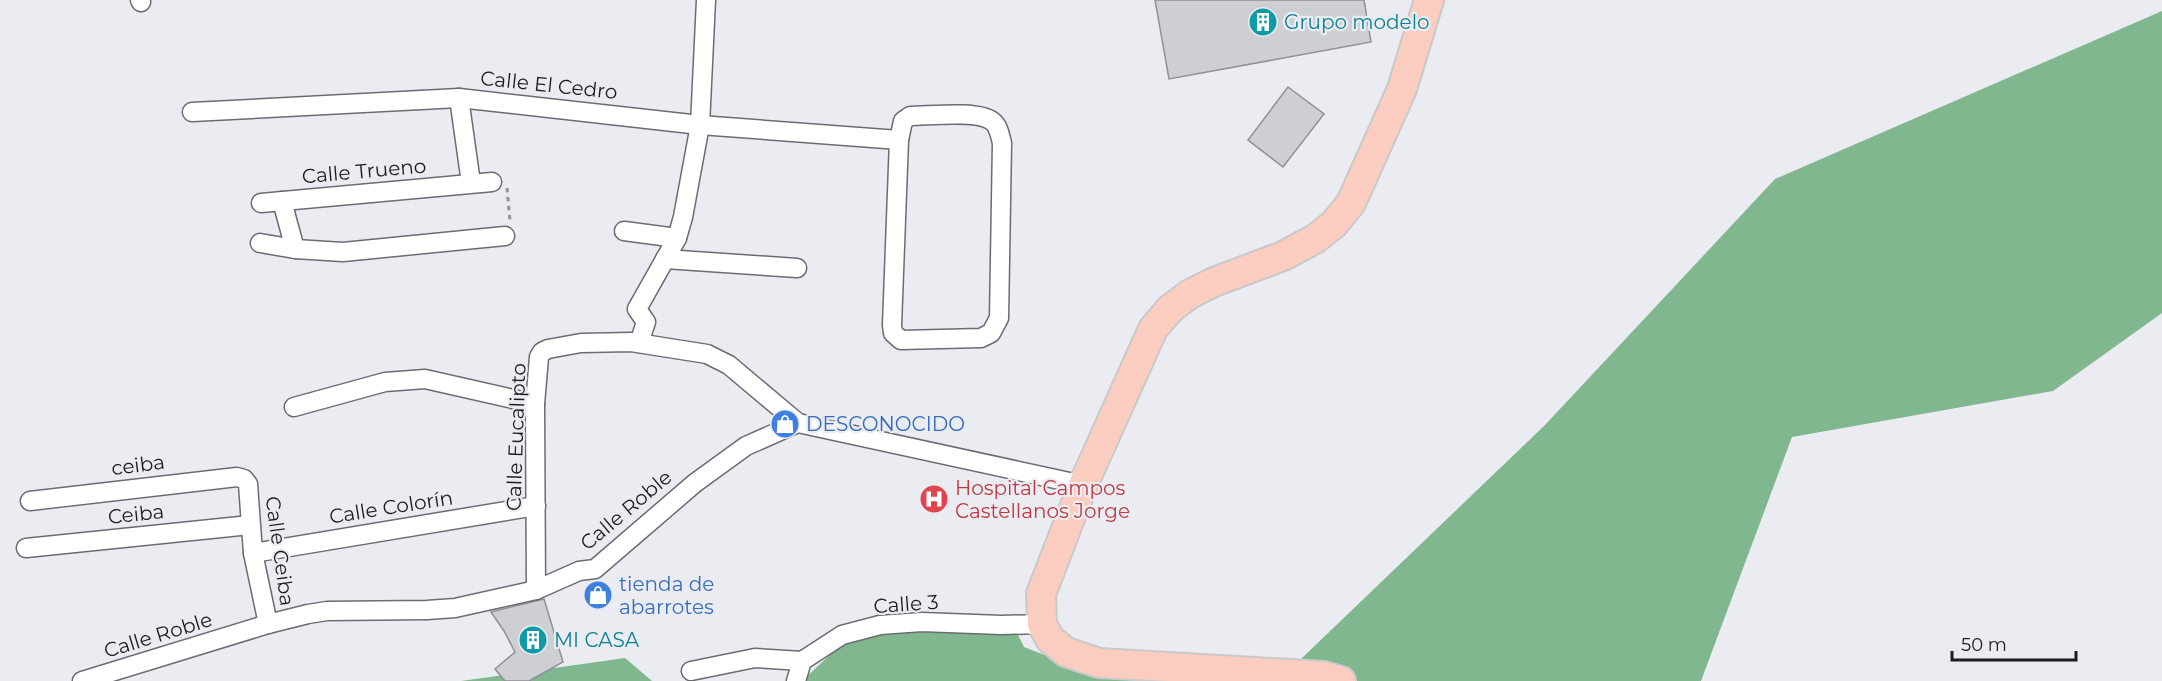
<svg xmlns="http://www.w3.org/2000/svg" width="2162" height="681" font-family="Montserrat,sans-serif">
<rect width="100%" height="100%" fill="#ebecf2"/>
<g fill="#80b78f">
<path d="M 2162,11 L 2162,313 L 2053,391 L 1792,437 L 1701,681 L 1278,681 L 1545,425 L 1775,179 Z"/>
<path d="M 1010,619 L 1024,647 L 1083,670 L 1179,681 L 802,681 L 852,634 Z"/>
<path d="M 625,658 L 652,681 L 461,681 Z"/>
</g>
<g fill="#cecfd5" stroke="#909096" stroke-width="1.5">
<path d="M 1155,0 L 1364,0 L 1371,42 L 1169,79 Z"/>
<path d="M 1288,87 L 1324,114 L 1283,167 L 1248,140 Z"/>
<path d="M 544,599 L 563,662 L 529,681 L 505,681 L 495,669 L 515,652 L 504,631 L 491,612 Z"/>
</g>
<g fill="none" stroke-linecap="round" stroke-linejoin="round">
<g stroke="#6b6c72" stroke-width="21">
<g id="street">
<path d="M 140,0 L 141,2"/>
<path d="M 459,98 L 471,183"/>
<path d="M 192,112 L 459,98 L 700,125 L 899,140"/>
<path d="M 910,116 C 930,116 977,110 992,121 C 999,126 1000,136 1002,143 L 999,318 L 991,333 L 981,338 L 901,340 L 893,333 L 892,325 L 899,140 L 903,121 Z"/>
<path d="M 282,201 L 295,249"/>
<path d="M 261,203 L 492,182"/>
<path d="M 624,231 L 677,238"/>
<path d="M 260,243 L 295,249 L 343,252 L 505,236"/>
<path d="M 665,259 L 797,268"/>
<path d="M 639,343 L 646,322 L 637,309 L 677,238 L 683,217 L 700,125 L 706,0"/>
<path d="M 294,407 L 385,382 L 425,379 L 535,404"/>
<path d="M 30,501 L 237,477 L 244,479 L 248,484 L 253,553 L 268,624"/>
<path d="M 26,548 L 250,525"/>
<path d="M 253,553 L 536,506"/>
<path d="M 536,590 L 535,404 L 539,357 L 542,352 L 548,349 L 581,343 L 631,342 L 707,354 L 729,365 L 798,423"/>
<path d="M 691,671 L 755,658 L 802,661"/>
<path d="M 82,681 L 268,624 L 308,614 L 327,611 L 427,610 L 455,608 L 536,590 L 579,571 L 595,569 L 695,483 L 746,446 L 798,423 L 1083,485"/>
<path d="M 796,681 L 802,661 L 842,635 L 880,625 L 922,622 L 1001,625 L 1042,624"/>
</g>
</g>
<g stroke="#c9c9c9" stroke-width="32">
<path id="primary" d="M 1341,681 L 1324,676 L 1099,663 L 1066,652 L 1050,639 L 1042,624 L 1041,594 L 1083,485 L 1153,329 L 1170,309 L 1190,294 L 1214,282 L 1283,256 L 1315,239 L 1334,224 L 1351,203 L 1402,89 L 1429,0"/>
</g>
<path stroke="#929398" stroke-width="3" stroke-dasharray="4.5 4.5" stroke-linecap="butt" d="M 507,188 L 510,221"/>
<use href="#street" stroke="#fff" stroke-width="18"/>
<use href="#primary" stroke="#fbcdc1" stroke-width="28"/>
</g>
<defs>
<g id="building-disc" transform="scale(1.5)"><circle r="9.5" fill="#0f9aa8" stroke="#ebecf2"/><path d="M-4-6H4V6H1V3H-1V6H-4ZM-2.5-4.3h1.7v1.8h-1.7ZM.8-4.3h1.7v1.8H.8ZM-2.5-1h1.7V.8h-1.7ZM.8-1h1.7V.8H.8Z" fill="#fff"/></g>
<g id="shop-disc" transform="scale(1.5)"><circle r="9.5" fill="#3f7fe0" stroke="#ebecf2"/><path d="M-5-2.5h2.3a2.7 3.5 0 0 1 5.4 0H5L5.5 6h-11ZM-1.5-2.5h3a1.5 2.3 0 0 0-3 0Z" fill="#fff"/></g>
<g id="hospital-disc" transform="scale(1.5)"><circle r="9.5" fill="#e0444e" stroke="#ebecf2"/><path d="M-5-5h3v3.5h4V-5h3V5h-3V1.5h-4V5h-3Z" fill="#fff"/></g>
</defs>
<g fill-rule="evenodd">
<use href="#building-disc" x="1263" y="22"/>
<use href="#shop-disc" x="785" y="424"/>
<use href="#hospital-disc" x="934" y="499"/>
<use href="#shop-disc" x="598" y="595"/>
<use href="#building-disc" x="533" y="640"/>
</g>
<g text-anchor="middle" stroke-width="4.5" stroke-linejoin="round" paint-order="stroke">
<g font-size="20" fill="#0d838f" stroke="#ebecf2" text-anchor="start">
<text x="1284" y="29">Grupo modelo</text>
<text x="554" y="647">MI CASA</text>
</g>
<g font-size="20" fill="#1d1d20" stroke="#ebecf2">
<text transform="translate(549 85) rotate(6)" y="7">Calle El Cedro</text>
<text transform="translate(364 171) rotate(-5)" y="7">Calle Trueno</text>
<text transform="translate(516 437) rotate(-88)" y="7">Calle Eucalipto</text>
<text transform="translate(138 465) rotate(-7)" y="7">ceiba</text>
<text transform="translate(391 507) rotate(-9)" y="7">Calle Colorín</text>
<text transform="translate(626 510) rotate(-40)" y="7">Calle Roble</text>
<text transform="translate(136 514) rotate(-6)" y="7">Ceiba</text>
<text transform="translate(280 551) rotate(82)" y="7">Calle Ceiba</text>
<text transform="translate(906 604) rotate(-4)" y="7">Calle 3</text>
<text transform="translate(158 635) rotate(-17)" y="7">Calle Roble</text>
</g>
<g font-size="20" fill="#366cbe" stroke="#ebecf2" text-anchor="start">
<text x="806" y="431">DESCONOCIDO</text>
<text x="619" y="591">tienda de<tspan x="619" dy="23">abarrotes</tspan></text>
</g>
<g font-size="20" fill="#be3a42" stroke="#ebecf2" text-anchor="start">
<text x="955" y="495">Hospital Campos<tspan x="955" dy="23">Castellanos Jorge</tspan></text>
</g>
</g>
<path d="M1952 651v9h124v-9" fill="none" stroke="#1d1d20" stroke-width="3"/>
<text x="1961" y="651" font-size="18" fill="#1d1d20" stroke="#ebecf2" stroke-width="4.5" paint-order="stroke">50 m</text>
</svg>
